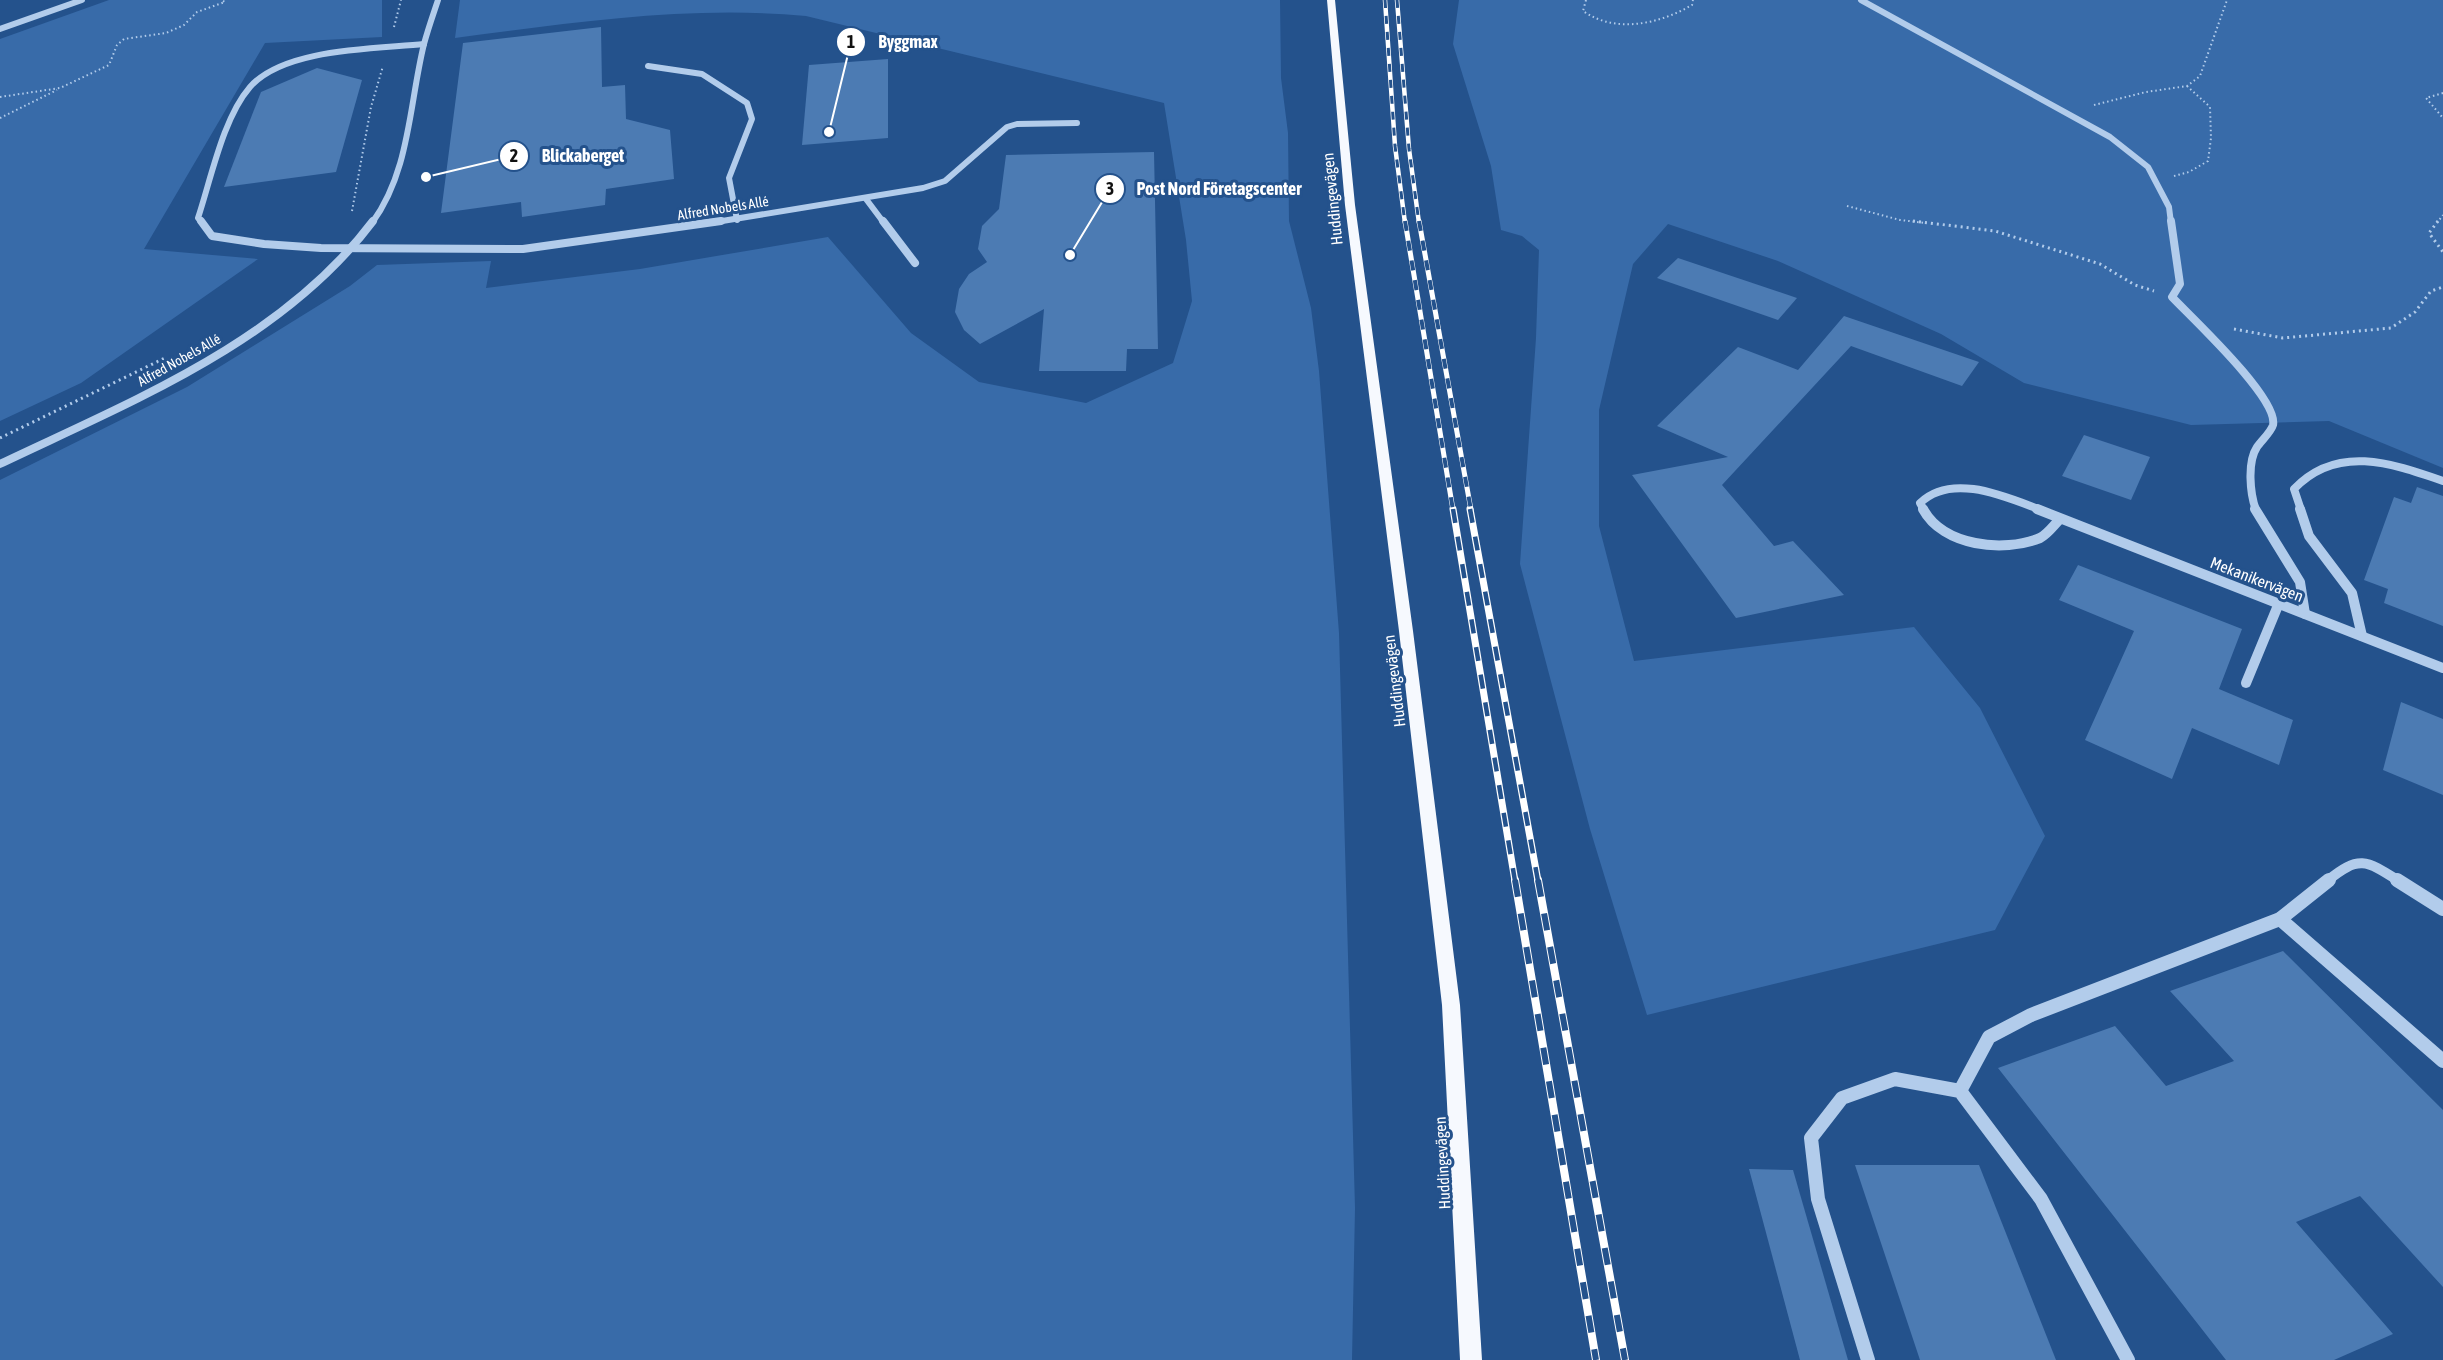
<svg xmlns="http://www.w3.org/2000/svg" width="2443" height="1360" font-family="'Asap Condensed',sans-serif">
<rect width="100%" height="100%" fill="#24528c"/>
<g fill="#386ba9">
<path d="M 109,0 L 382,0 L 382,37 L 265,43 L 144,249 L 258,259 L 81,383 L 0,421 L 0,39 Z"/>
<path d="M 460,0 L 1280,0 L 1281,78 L 1288,133 L 1289,221 L 1311,308 L 1319,371 L 1339,633 L 1355,1208 L 1352,1360 L 0,1360 L 0,480 L 187,387 L 350,286 L 377,265 L 491,261 L 486,288 L 640,269 L 828,237 L 911,333 L 979,382 L 1086,403 L 1173,363 L 1192,301 L 1186,240 L 1164,103 L 806,16 C 688,5 571,23 455,38 Z"/>
<path d="M 1459,0 L 2443,0 L 2443,468 L 2329,421 L 2191,425 L 2024,383 L 1941,334 L 1778,261 L 1668,224 L 1633,264 L 1599,410 L 1599,526 L 1634,661 L 1914,627 L 1980,708 L 2045,836 L 1995,930 L 1647,1015 L 1590,829 L 1520,564 L 1536,338 L 1539,250 L 1522,236 L 1501,230 L 1491,166 L 1453,44 Z"/>
</g>
<g fill="#4c7bb3">
<path d="M 601,27 L 602,87 L 625,85 L 626,119 L 670,130 L 674,179 L 606,189 L 605,205 L 522,217 L 521,202 L 441,213 L 463,43 Z"/>
<path d="M 888,59 L 888,138 L 802,145 L 809,65 Z"/>
<path d="M 317,68 L 362,80 L 336,172 L 224,187 L 261,92 Z"/>
<path d="M 1154,152 L 1158,349 L 1127,349 L 1126,371 L 1039,371 L 1044,309 L 980,344 L 964,330 L 955,312 L 959,289 L 969,274 L 987,262 L 978,249 L 982,226 L 999,209 L 1006,155 Z"/>
<path d="M 1678,258 L 1797,298 L 1778,320 L 1657,278 Z"/>
<path d="M 1844,316 L 1979,362 L 1962,386 L 1851,346 L 1722,485 L 1774,546 L 1793,541 L 1844,595 L 1736,618 L 1632,475 L 1728,457 L 1657,426 L 1738,347 L 1798,370 Z"/>
<path d="M 2084,435 L 2150,457 L 2131,500 L 2062,476 Z"/>
<path d="M 2417,487 L 2443,496 L 2443,626 L 2384,603 L 2388,589 L 2364,580 L 2394,497 L 2411,503 Z"/>
<path d="M 2078,565 L 2242,629 L 2219,689 L 2293,720 L 2279,765 L 2192,728 L 2172,779 L 2085,740 L 2134,631 L 2059,600 Z"/>
<path d="M 2401,702 L 2443,719 L 2443,795 L 2383,770 Z"/>
<path d="M 2283,951 L 2443,1110 L 2443,1287 L 2360,1196 L 2296,1222 L 2393,1334 L 2334,1360 L 2226,1360 L 1998,1068 L 2115,1026 L 2166,1086 L 2234,1061 L 2170,991 Z"/>
<path d="M 1855,1165 L 1979,1165 L 2056,1360 L 1920,1360 Z"/>
<path d="M 1749,1169 L 1793,1170 L 1848,1360 L 1800,1360 Z"/>
</g>
<g fill="none" stroke-linecap="round" stroke-linejoin="round">
<g stroke="#b2cceb" stroke-width="2" stroke-dasharray="1.5 3" stroke-linecap="butt">
<path d="M 1586,0 L 1583,11 C 1616,34 1659,24 1692,5 L 1693,0"/>
<path d="M 394,27 L 401,0"/>
<path d="M 2443,93 L 2426,98 L 2443,118"/>
<path d="M 0,97 L 60,88 L 109,65 L 117,45 L 124,39 L 166,33 L 184,25 L 197,12 L 225,2 L 221,0"/>
<path d="M 2094,105 L 2146,92 L 2187,86 L 2200,76 L 2227,0"/>
<path d="M 0,118 L 57,90"/>
<path d="M 2174,176 L 2189,172 L 2208,161 L 2211,138 L 2210,107 L 2187,86"/>
<path d="M 1847,206 L 1900,220 L 1926,223"/>
<path d="M 352,211 L 371,107 L 383,66"/>
<path d="M 2437,223 L 2443,215"/>
</g>
<g stroke="#b2cceb" stroke-width="3" stroke-dasharray="2 4" stroke-linecap="butt">
<path d="M 1913,221 L 1995,231 L 2100,264 L 2135,285 L 2154,291"/>
<path d="M 2438,221 L 2429,233 L 2443,252"/>
<path d="M 2234,329 L 2283,338 L 2391,328 L 2415,312 L 2431,291 L 2443,287"/>
<path d="M 0,438 L 167,357"/>
</g>
<g stroke="#b2cceb" stroke-width="6">
<path d="M 1861,0 L 2110,137 L 2148,167 L 2169,207 L 2171,223"/>
<path d="M 0,29 L 82,0"/>
<path d="M 648,66 L 702,74 L 747,103 L 752,119 L 729,178 L 737,220"/>
<path d="M 866,199 L 884,223"/>
<path d="M 202,223 L 198,218 C 211,179 223,118 250,87 C 284,48 375,49 424,44"/>
<path d="M 372,223 C 410,171 409,105 424,44 C 428,29 433,15 438,0"/>
<path d="M 710,223 L 923,188 L 945,181 L 1007,127 L 1017,124 L 1077,123"/>
</g>
<g stroke="#b2cceb" stroke-width="8">
<path d="M 201,221 L 212,236 L 264,244 L 321,248 L 523,249 L 721,221"/>
<path d="M 883,221 L 915,263"/>
<path d="M 2171,221 L 2180,284 L 2172,297 C 2192,318 2279,399 2273,425 C 2271,432 2262,440 2257,447 C 2247,462 2250,494 2256,510"/>
<path d="M 0,464 C 132,401 282,342 373,221"/>
<path d="M 1924,510 L 1920,503 C 1952,472 2006,497 2041,510"/>
<path d="M 2301,510 L 2294,489 C 2337,444 2391,463 2443,481"/>
</g>
<g stroke="#b2cceb" stroke-width="10">
<path d="M 1923,509 C 1943,546 2003,553 2040,538 C 2048,534 2054,525 2060,519"/>
<path d="M 2037,509 L 2443,668"/>
<path d="M 2255,509 L 2300,582 L 2305,614"/>
<path d="M 2300,509 L 2309,536 L 2352,593 L 2362,636"/>
<path d="M 2246,683 L 2279,603"/>
<path d="M 2327,881 C 2359,855 2366,860 2399,881"/>
</g>
<g stroke="#b2cceb" stroke-width="14">
<path d="M 2397,880 L 2443,909"/>
<path d="M 2280,919 L 2443,1061"/>
<path d="M 1960,1091 L 1989,1037 L 2031,1015 L 2280,919 L 2329,880"/>
<path d="M 1868,1360 L 1818,1199 L 1811,1138 L 1842,1098 L 1895,1079 L 1960,1091 L 2041,1199 L 2128,1360"/>
</g>
<path fill="#f6f9fe" fill-rule="evenodd" d="M 1327,0 L 1335,0 L 1355,205 L 1413,631 L 1460,1005 L 1482,1360 L 1460,1360 L 1442,1005 L 1399,631 L 1345,205 Z"/>
<g stroke="#fff" stroke-width="4.5">
<g id="rail-far3">
<path d="M 1385,0 L 1395,146 L 1405,223"/>
<path d="M 1397,0 L 1409,149 L 1419,223"/>
</g>
</g>
<g stroke="#fff" stroke-width="5">
<g id="rail-far2">
<path d="M 1405,221 L 1453,510"/>
<path d="M 1419,221 L 1471,510"/>
</g>
</g>
<g stroke="#fff" stroke-width="7">
<g id="rail-far1">
<path d="M 1453,509 L 1515,881"/>
<path d="M 1470,509 L 1538,881"/>
</g>
</g>
<g stroke="#fff" stroke-width="8">
<g id="rail">
<path d="M 1515,880 L 1596,1360"/>
<path d="M 1538,880 L 1625,1360"/>
</g>
</g>
<use href="#rail-far3" stroke="#24528c" stroke-width="3" stroke-dasharray="8" stroke-linecap="butt"/>
<use href="#rail-far2" stroke="#24528c" stroke-width="4" stroke-dasharray="10" stroke-linecap="butt"/>
<use href="#rail-far1" stroke="#24528c" stroke-width="4.5" stroke-dasharray="14" stroke-linecap="butt"/>
<use href="#rail" stroke="#24528c" stroke-width="6" stroke-dasharray="17" stroke-linecap="butt"/>
</g>
<g text-anchor="middle" stroke-width="6" stroke-linejoin="round" paint-order="stroke">
<g font-size="14" fill="#fff" stroke="#24528c">
<text transform="translate(723 208) rotate(-9)" y="5">Alfred Nobels Allé</text>
<text transform="translate(179 360) rotate(-29)" y="5">Alfred Nobels Allé</text>
</g>
<g font-size="16" fill="#fff" stroke="#24528c">
<text transform="translate(1332 199) rotate(-96)" y="6">Huddingevägen</text>
<text transform="translate(2257 579) rotate(21)" y="6">Mekanikervägen</text>
<text transform="translate(1394 681) rotate(-97)" y="6">Huddingevägen</text>
<text transform="translate(1442 1163) rotate(-93)" y="6">Huddingevägen</text>
</g>
</g>
<path fill="none" stroke="#fff" stroke-width="2" d="M829 132L851 42M426 177L514 156M1070 255L1110 189"/>
<g fill="#fff" stroke="#24528c" stroke-width="2">
<circle cx="829" cy="132" r="6"/>
<circle cx="426" cy="177" r="6"/>
<circle cx="1070" cy="255" r="6"/>
<circle cx="851" cy="42" r="15"/>
<circle cx="514" cy="156" r="15"/>
<circle cx="1110" cy="189" r="15"/>
</g>
<g font-size="18" text-anchor="middle" font-weight="bold" fill="#111">
<text x="851" y="48">1</text>
<text x="514" y="162">2</text>
<text x="1110" y="195">3</text>
</g>
<g font-size="18" text-anchor="middle" font-weight="bold" fill="#fff" stroke="#24528c" stroke-width="6" stroke-linejoin="round" paint-order="stroke">
<text x="908" y="48">Byggmax</text>
<text x="583" y="162">Blickaberget</text>
<text x="1219" y="195">Post Nord Företagscenter</text>
</g>
</svg>
